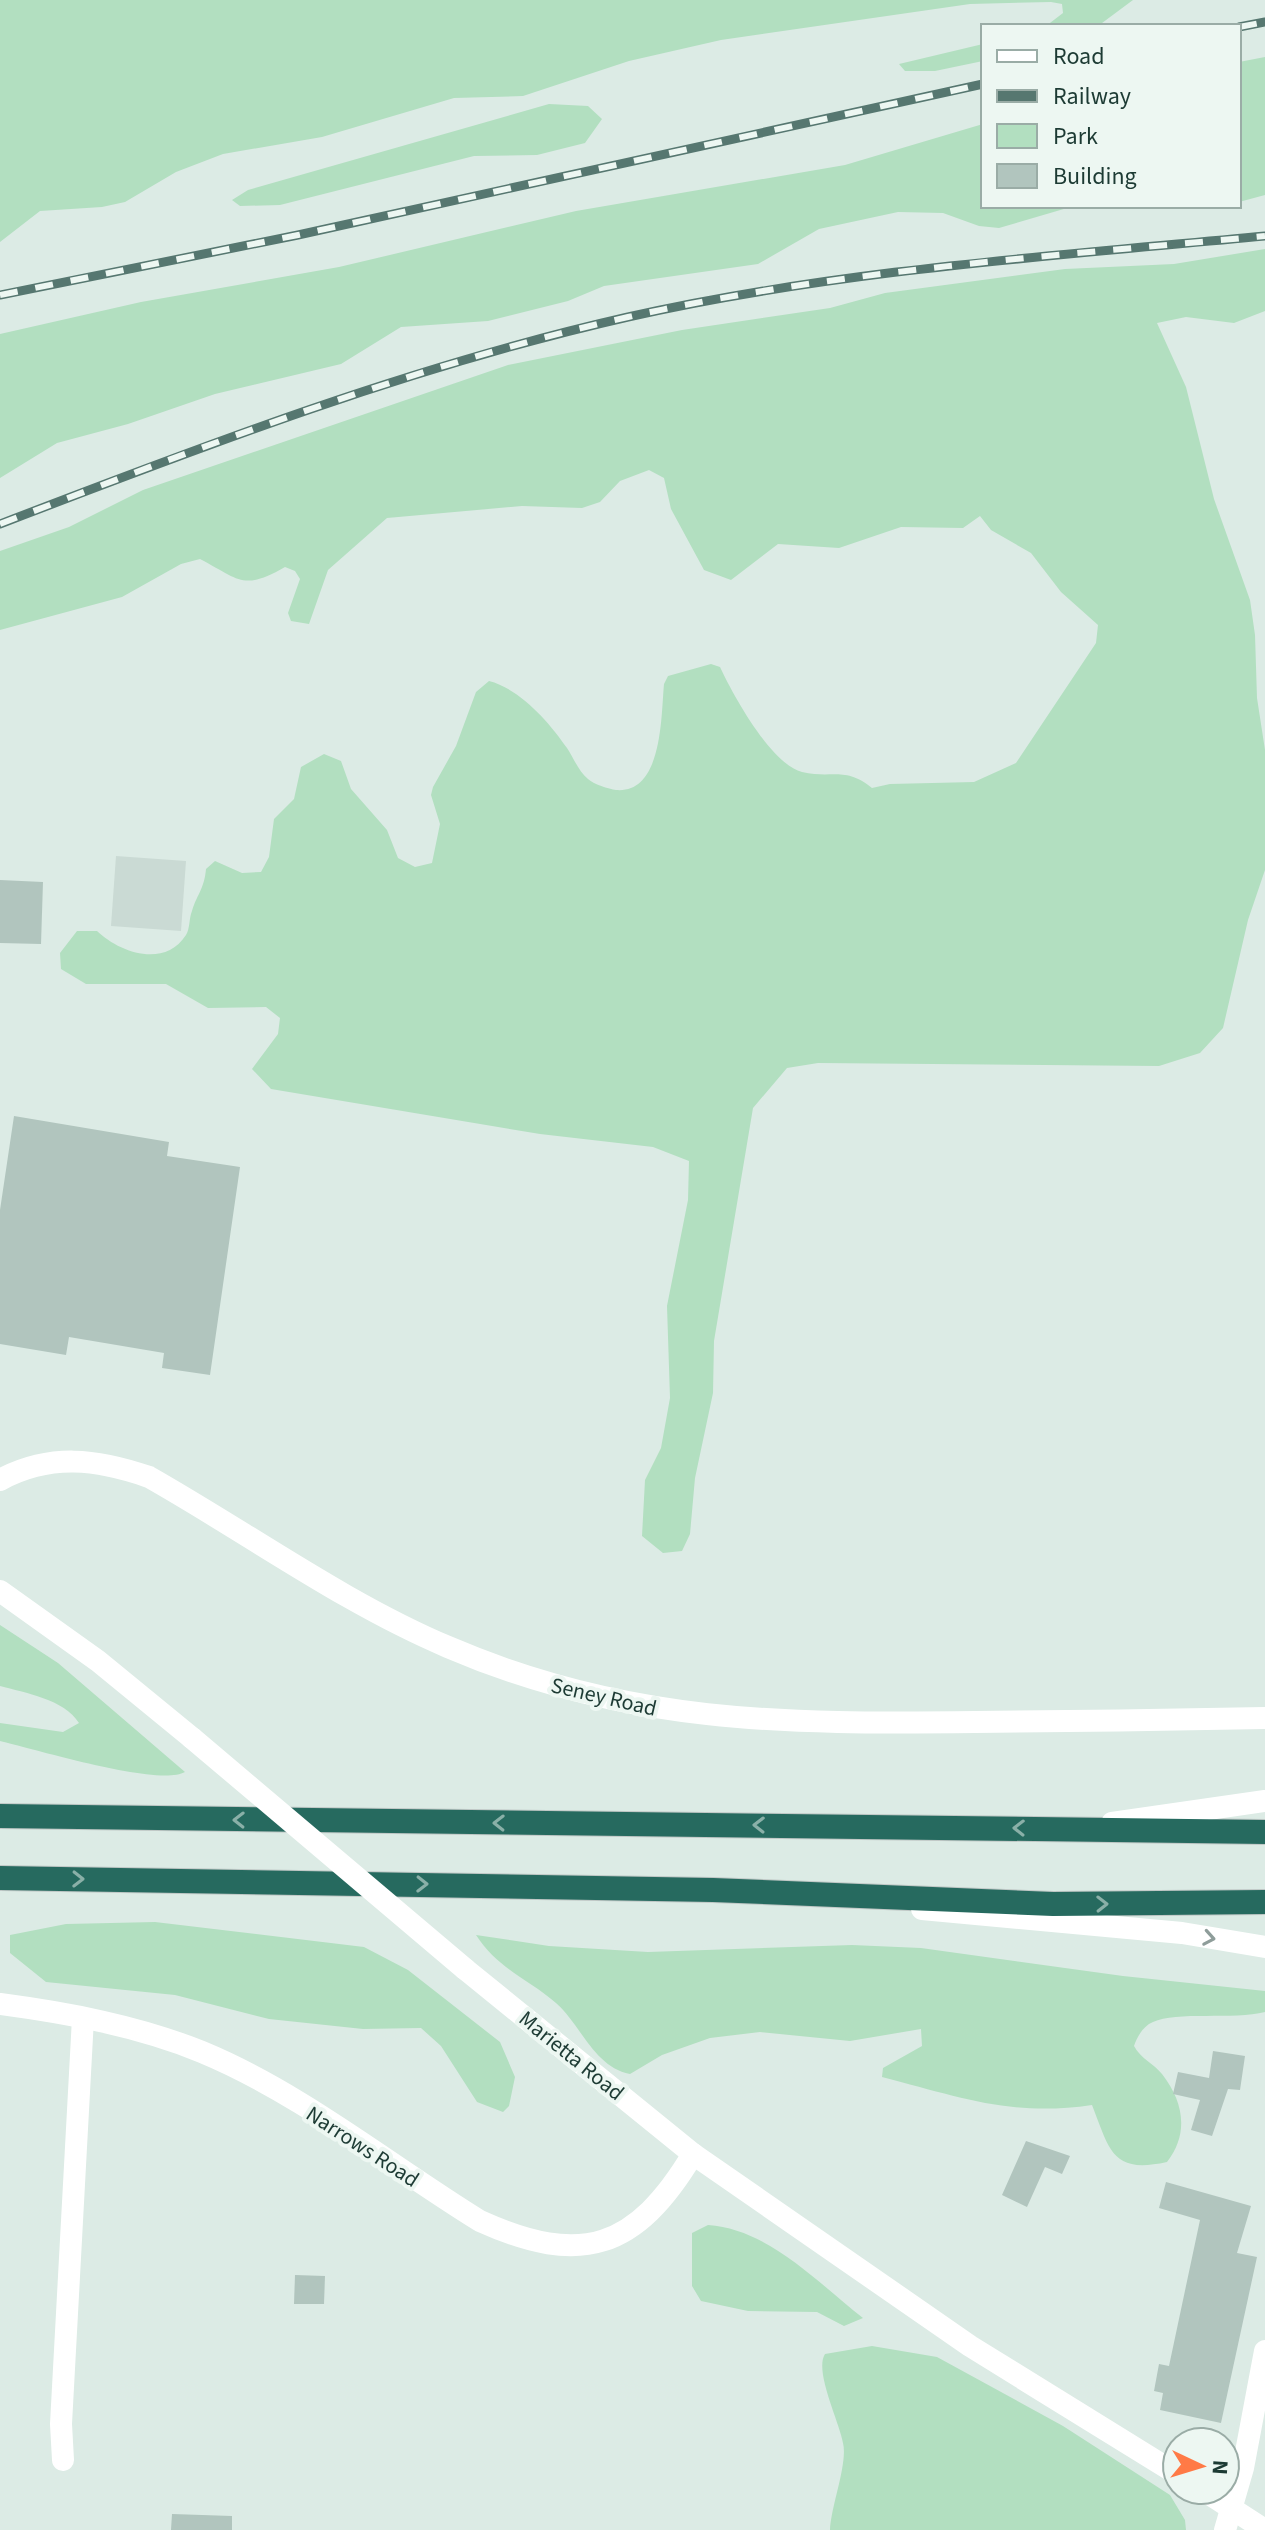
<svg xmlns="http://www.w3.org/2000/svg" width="1265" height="2530" font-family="'Source Sans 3',sans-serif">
<rect width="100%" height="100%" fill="#dcebe5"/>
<path fill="#cadad4" d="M 116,856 L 186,861 L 181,931 L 111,926 Z"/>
<g fill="#b2dfc0">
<path d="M 0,0 L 1133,0 L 1098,26 L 1046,26 L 1063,13 L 1062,4 L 1051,2 L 970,4 L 721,40 L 629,61 L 523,96 L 454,98 L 322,137 L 223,154 L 176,172 L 125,202 L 102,207 L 40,211 L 0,242 Z"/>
<path d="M 983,44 L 983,61 L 935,71 L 905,71 L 899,64 Z"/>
<path d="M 1265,57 L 1265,195 L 1239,202 L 1239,62 Z"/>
<path d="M 549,104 L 588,106 L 602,119 L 585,143 L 537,155 L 474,156 L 280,205 L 240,206 L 232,200 L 248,190 Z"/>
<path d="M 983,124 L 983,206 L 1074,206 L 999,228 L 979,226 L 943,213 L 898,212 L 819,229 L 758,264 L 604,286 L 568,301 L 488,321 L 401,327 L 341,364 L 215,394 L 128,424 L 57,443 L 0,478 L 0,334 L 141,302 L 339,267 L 576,211 L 845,165 Z"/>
<path d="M 1265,249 L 1265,311 L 1234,323 L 1186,317 L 1157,323 L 1186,387 L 1214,499 L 1250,600 L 1255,635 L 1257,698 L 1265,750 L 1265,870 L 1248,920 L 1223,1028 L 1200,1053 L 1159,1066 L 818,1063 L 787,1068 L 753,1108 L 714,1341 L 713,1393 L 695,1478 L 690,1534 L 682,1551 L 663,1553 L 642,1536 L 645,1480 L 661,1448 L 670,1398 L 667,1306 L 688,1200 L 689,1161 L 653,1147 L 540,1134 L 271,1089 L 252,1069 L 278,1034 L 280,1018 L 266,1007 L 208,1008 L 166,984 L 86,984 L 61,969 L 60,953 L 77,931 L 97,931 C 119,952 164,969 186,935 C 190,929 189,918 192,911 C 197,894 204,890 206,869 L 215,861 L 242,873 L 261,872 L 269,857 L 274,819 L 294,799 L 301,767 L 324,754 L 341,761 L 351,789 L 387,830 L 398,858 L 415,867 L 432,863 L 440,824 L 431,795 L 433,787 L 456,746 L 476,692 L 489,681 C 520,689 549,722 567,748 C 573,757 579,772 588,779 C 593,784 609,789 616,790 C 663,794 661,715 664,684 L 668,676 L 711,664 L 720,667 C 733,695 771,764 802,772 C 832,779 845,766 872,788 L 890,784 L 974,782 L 1016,763 L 1096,643 L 1098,625 L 1061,592 L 1031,553 L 991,530 L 980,516 L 963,528 L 901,527 L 839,548 L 778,544 L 731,580 L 704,570 L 671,509 L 664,478 L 649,470 L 620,481 L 600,502 L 582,508 L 522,506 L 387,518 L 328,570 L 309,624 L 291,621 L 288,613 L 300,579 L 295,571 L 285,567 C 243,591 240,580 200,559 L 181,564 L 122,597 L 0,630 L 0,551 L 69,527 L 143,490 L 508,365 L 682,330 L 830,308 L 885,293 L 1065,269 L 1174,264 Z"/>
<path d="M 0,1625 L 58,1663 L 185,1772 C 158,1787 35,1749 0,1741 L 0,1723 L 63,1732 L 79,1723 C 64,1699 25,1693 0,1686 Z"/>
<path d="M 155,1922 L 364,1947 L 408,1970 L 500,2042 L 515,2077 L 509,2106 L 503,2112 L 477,2102 L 441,2046 L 421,2028 L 363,2029 L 269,2019 L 175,1995 L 46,1982 L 10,1953 L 10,1935 L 66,1924 Z"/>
<path d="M 476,1935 L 549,1946 L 648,1952 L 852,1945 L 921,1948 L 1123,1976 L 1265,1991 L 1265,2012 C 1234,2020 1176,2011 1153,2022 C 1143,2026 1137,2037 1134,2046 C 1141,2059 1153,2063 1162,2074 C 1184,2102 1189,2134 1167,2162 C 1112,2174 1110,2151 1092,2105 C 1011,2117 960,2097 882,2077 L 883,2068 L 922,2046 L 921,2029 L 850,2041 L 760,2032 L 710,2038 L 662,2055 L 630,2074 C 594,2067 581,2025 556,2003 C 527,1978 498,1969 476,1935 Z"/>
<path d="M 708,2225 C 768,2229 817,2282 863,2318 L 844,2326 L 817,2312 L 748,2311 L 701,2301 L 692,2286 L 692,2233 Z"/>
<path d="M 872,2346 L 937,2357 L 1063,2426 L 1170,2495 L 1185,2520 L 1186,2530 L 830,2530 C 831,2506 848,2463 843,2443 C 839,2421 814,2371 825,2354 Z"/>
</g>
<g fill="#b1c5be">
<path d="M 0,880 L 43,882 L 41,944 L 0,943 Z"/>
<path d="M 14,1116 L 169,1142 L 167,1156 L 240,1167 L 210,1375 L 162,1368 L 164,1353 L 69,1337 L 66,1355 L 0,1344 L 0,1210 Z"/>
<path d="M 1213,2051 L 1245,2056 L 1240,2090 L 1228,2089 L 1212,2136 L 1191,2130 L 1200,2100 L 1173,2094 L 1178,2072 L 1209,2078 Z"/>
<path d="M 1026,2141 L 1070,2156 L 1062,2174 L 1045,2167 L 1027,2207 L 1002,2195 Z"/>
<path d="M 1166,2182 L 1251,2206 L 1237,2253 L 1257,2257 L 1221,2423 L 1160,2410 L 1163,2393 L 1154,2391 L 1159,2364 L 1169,2366 L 1200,2220 L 1159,2208 Z"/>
<path d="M 295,2275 L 325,2276 L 324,2304 L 294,2304 Z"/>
<path d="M 172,2514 L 232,2516 L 232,2530 L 171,2530 Z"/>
</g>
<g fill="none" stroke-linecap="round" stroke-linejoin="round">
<g stroke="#c0c8c6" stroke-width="26">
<g id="highway">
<path d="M 0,1816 L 1265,1832"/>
<path d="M 0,1878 L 713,1890 L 1053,1904 L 1265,1902"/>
</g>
</g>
<g stroke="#fff" stroke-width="22">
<path d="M 0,1480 C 50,1453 97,1459 149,1477 C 248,1533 344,1603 448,1647 C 627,1724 785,1724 975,1722 C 1072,1721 1168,1720 1265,1718"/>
<path d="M 0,1591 L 98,1661 L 192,1738"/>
<path d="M 1112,1823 L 1265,1801"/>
<path d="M 922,1909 L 1182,1933 L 1265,1947"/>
<path d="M 465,1969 L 693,2154 L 970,2346 L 1177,2474"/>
<path d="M 0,2004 C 68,2013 138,2026 202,2052 C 301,2093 389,2165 480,2221 C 582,2267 636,2249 693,2154"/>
<path d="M 63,2460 L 61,2424 L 83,2018"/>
<path d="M 1203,2490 L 1265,2530"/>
<path d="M 1225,2530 L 1243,2468 L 1265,2351"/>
</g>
<use href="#highway" stroke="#266a5f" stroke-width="24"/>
<g stroke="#567770" stroke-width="9">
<g id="rail">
<path d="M 1239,27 L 1265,22"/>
<path d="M 0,295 L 298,235 L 983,84"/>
<path d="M 0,524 C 206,445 412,366 628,317 C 837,270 1053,256 1265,236"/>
</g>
</g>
<use href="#rail" stroke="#edf7f2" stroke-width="6" stroke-dasharray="18" stroke-linecap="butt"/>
<path stroke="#fff" stroke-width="22" d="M 192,1738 L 465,1969"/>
</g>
<defs><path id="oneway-chevron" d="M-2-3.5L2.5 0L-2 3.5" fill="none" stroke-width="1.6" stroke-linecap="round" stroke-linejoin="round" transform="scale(2)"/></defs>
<g stroke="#8ab0a8">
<use href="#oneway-chevron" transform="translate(239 1820) rotate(-179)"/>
<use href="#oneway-chevron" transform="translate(499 1823) rotate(-179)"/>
<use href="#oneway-chevron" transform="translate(759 1825) rotate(-179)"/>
<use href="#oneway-chevron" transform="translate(1019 1828) rotate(-179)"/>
<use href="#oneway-chevron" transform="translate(78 1879) rotate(1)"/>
<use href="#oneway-chevron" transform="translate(422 1884) rotate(1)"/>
<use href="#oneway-chevron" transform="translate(1102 1904) rotate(-1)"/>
</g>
<use stroke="#8e9d9a" href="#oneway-chevron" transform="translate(1209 1938) rotate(10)"/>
<g text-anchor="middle" stroke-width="8" stroke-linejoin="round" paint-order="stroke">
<g font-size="22" fill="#1d3b34" stroke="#edf7f2">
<text transform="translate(604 1696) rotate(13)" y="8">Seney Road</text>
<text transform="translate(572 2055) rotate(39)" y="8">Marietta Road</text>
<text transform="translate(363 2146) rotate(33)" y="8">Narrows Road</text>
</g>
</g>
<rect x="981" y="24" width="260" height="184" fill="#edf7f2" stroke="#9aaca6" stroke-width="2"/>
<rect x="997" y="50" width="40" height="12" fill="#ffffff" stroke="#9aaca6" stroke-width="2"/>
<text x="1053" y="64" font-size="24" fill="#1d3b34">Road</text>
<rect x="997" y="90" width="40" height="12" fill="#567770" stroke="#9aaca6" stroke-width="2"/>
<text x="1053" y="104" font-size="24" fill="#1d3b34">Railway</text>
<rect x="997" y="124" width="40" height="24" fill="#b2dfc0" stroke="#9aaca6" stroke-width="2"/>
<text x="1053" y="144" font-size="24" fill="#1d3b34">Park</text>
<rect x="997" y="164" width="40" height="24" fill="#b1c5be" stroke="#9aaca6" stroke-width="2"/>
<text x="1053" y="184" font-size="24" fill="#1d3b34">Building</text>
<g transform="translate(1201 2466) rotate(94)"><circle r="38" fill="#edf7f2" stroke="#9aaca6" stroke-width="2"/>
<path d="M0-6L14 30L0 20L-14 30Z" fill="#ff7a46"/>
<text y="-12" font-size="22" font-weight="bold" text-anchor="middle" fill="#1d3b34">N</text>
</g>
</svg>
